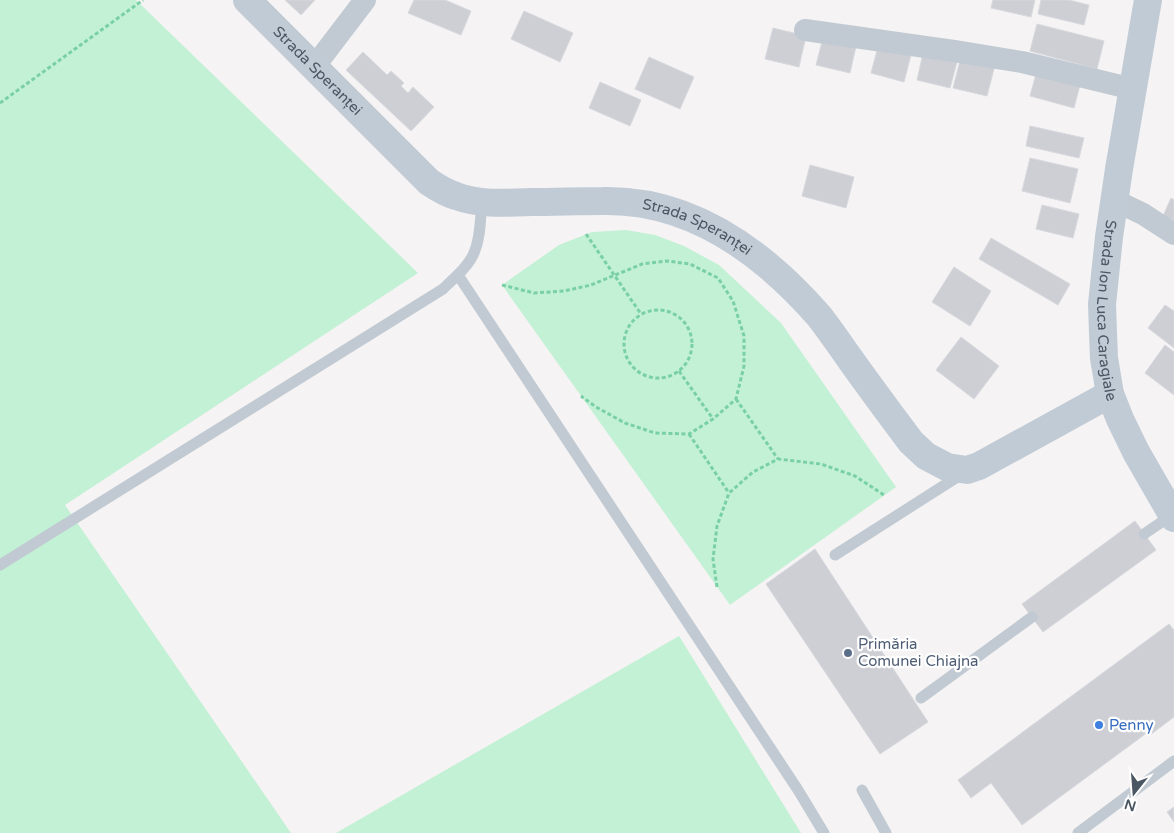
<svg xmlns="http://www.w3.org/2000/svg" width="1174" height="833" font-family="'Varela Round',sans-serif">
<rect width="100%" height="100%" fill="#f5f3f3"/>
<g fill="#c3f1d5">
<path d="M 0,0 L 136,0 L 418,273 L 65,505 L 291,833 L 0,833 Z"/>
<path d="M 626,230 L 655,235 L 684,246 L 719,265 L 781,323 L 896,487 L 730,605 L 502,285 L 559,245 L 592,232 Z"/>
<path d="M 679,636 L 801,833 L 336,833 Z"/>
</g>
<g fill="#cdcfd5" stroke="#d7d9de">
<path d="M 285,0 L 315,0 L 301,15 Z"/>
<path d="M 414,0 L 445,0 L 471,11 L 461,35 L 408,13 Z"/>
<path d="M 993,0 L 1035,0 L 1031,17 L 991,8 Z"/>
<path d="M 1041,0 L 1069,0 L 1089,5 L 1084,25 L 1038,14 Z"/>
<path d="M 524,11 L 573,33 L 560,62 L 511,39 Z"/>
<path d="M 1037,24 L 1104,41 L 1097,69 L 1030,51 Z"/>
<path d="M 773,28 L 806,36 L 799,67 L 765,59 Z"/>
<path d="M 824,34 L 857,42 L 850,73 L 816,65 Z"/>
<path d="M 879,43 L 912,51 L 904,82 L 871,73 Z"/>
<path d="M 924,49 L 958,58 L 950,88 L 917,80 Z"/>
<path d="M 363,52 L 387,75 L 391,71 L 404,83 L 401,86 L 408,93 L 413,87 L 434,107 L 411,131 L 346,70 Z"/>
<path d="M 649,57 L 694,77 L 680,109 L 635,89 Z"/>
<path d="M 961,57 L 995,65 L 987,96 L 953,88 Z"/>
<path d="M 1036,74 L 1080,85 L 1074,108 L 1030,96 Z"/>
<path d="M 600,82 L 641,100 L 630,126 L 589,108 Z"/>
<path d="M 1030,126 L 1084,138 L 1079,158 L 1026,146 Z"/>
<path d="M 1030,158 L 1078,169 L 1070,203 L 1022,191 Z"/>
<path d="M 810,165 L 854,177 L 846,208 L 802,196 Z"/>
<path d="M 1171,198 L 1174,200 L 1174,221 L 1163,216 Z"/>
<path d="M 1042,205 L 1079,214 L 1073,238 L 1036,229 Z"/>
<path d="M 991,238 L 1070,284 L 1058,305 L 979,259 Z"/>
<path d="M 954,267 L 991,291 L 970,326 L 932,302 Z"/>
<path d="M 1165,305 L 1174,311 L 1174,348 L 1148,328 Z"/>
<path d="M 961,337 L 999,366 L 974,399 L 936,370 Z"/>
<path d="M 1165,345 L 1174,352 L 1174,395 L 1145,373 Z"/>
<path d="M 1135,521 L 1156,550 L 1043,632 L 1022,604 Z"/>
<path d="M 815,549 L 928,722 L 880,754 L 766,584 Z"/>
<path d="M 1169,624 L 1174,630 L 1174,717 L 1150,735 L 1148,732 L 1022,825 L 991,783 L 971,798 L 958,780 Z"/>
<path d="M 1174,807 L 1174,822 L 1167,812 Z"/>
</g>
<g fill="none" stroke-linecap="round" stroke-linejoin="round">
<g stroke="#7ad0a6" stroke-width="3" stroke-dasharray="4 2.5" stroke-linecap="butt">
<path d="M 0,103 L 143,0"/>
<path d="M 586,234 L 641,314"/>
<path d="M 502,285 L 534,293 L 564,291 L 591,285 L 642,264 L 667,261 L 690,264 L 718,278 L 733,301 L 744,336 L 744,366 L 736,399 L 713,419 L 689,434 L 655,433 L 625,423 L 596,407 L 581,396"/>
<circle cx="658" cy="344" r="34"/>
<path d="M 679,371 L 713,419"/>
<path d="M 736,399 L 778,459"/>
<path d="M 689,434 L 729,493"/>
<path d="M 717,587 L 713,559 L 717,526 L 729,493 L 753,472 L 778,459 L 821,464 L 855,476 L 884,495"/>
</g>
<g stroke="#c1cad2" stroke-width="11">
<path d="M 458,275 L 798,790 L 824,833"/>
<path d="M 1144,534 L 1172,515"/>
<path d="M 835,555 L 962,474"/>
<path d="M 0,565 L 443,289 C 454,278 468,267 474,253 C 481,237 480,219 482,202"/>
<path d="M 921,698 L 1032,617"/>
<path d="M 862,790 L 886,833"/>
<path d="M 1078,833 L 1174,761"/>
</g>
<g stroke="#c1cad2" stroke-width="22">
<path d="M 805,30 L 954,51 L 1022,62 L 1133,89"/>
<path d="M 314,67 L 365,0"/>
<path d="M 1114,200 L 1143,214 L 1174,234"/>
</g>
<g stroke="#c1cbd6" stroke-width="28">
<path id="s1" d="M 247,0 L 429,182 C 438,188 446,193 456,196 C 480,205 506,203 531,202 C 555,202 579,201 603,201 C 691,199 763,252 819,316 C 830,330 840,345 850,359 C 870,387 890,414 911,442 L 926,456 L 947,467 L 967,470 L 979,466 L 1110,394"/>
<path id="s2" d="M 1148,0 L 1119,169 L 1109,237 L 1102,304 L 1103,333 L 1104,358 L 1110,394 L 1120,419 L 1136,452 L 1174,518"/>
</g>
</g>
<circle fill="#5c6f8a" stroke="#fff" stroke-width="2" cx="848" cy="653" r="5"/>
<circle fill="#3f7fe0" stroke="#fff" stroke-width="2" cx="1099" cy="725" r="5"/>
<g text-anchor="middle" stroke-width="4.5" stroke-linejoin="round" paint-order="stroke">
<g font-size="15" fill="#4a5661" stroke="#fff">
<text dy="5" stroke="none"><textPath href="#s1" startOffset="100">Strada Speranței</textPath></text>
<text dy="5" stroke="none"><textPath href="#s1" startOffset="535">Strada Speranței</textPath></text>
<text dy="5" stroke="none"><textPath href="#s2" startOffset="314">Strada Ion Luca Caragiale</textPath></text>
</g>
<g font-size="15" fill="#4e5e75" stroke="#fff" text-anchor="start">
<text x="858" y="649">Primăria<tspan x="858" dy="17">Comunei Chiajna</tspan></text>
</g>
<g font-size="15" fill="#366cbe" stroke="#fff" text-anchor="start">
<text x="1109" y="730">Penny</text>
</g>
</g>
<g transform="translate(1134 793) rotate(197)" stroke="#ffffff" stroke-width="4" paint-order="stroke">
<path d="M0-4L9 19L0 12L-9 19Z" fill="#4a5661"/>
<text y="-8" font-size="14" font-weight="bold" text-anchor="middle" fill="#4a5661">N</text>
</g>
</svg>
